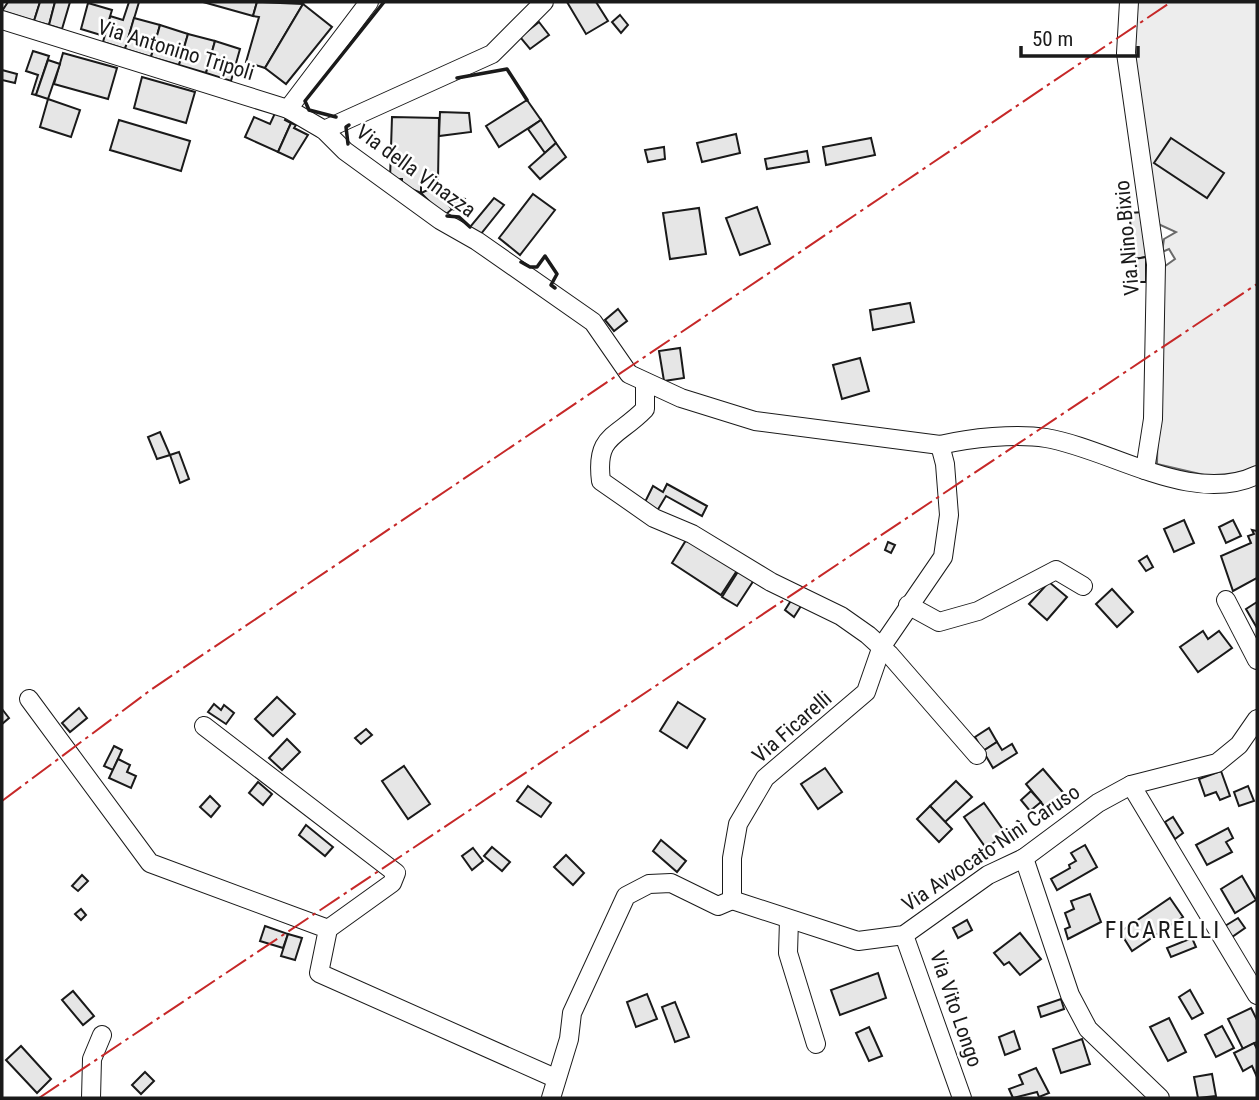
<svg xmlns="http://www.w3.org/2000/svg" width="1259" height="1100" font-family="'Roboto Condensed',sans-serif">
<rect width="100%" height="100%" fill="#fff"/>
<path fill="#ededed" stroke="#6a6a6a" stroke-width="2" d="M 1134,2 L 1257,2 L 1257,468 L 1217,478 L 1157,464 L 1161,269 L 1175,259 L 1169,249 L 1162,252 L 1164,239 L 1176,232 L 1156,223 L 1131,54 Z"/>
<g fill="#e6e6e6" stroke="#1a1a1a" stroke-width="2">
<path d="M 8,2 L 40,2 L 34,21 L 2,11 Z"/>
<path d="M 40,2 L 55,2 L 49,25 L 34,21 Z"/>
<path d="M 55,2 L 70,2 L 62,29 L 49,25 Z"/>
<path d="M 129,2 L 139,2 L 125,49 L 103,42 L 110,16 L 123,20 Z"/>
<path d="M 203,2 L 257,2 L 253,16 Z"/>
<path d="M 257,2 L 303,4 L 265,68 L 246,62 L 259,17 L 253,16 Z"/>
<path d="M 567,2 L 596,2 L 608,21 L 586,34 Z"/>
<path d="M 88,3 L 112,10 L 104,36 L 81,29 Z"/>
<path d="M 303,4 L 332,27 L 286,84 L 265,68 Z"/>
<path d="M 620,15 L 628,25 L 621,33 L 612,22 Z"/>
<path d="M 134,18 L 160,25 L 151,57 L 125,49 Z"/>
<path d="M 539,22 L 549,35 L 530,49 L 520,37 Z"/>
<path d="M 160,25 L 188,34 L 179,65 L 151,57 Z"/>
<path d="M 188,34 L 215,41 L 206,73 L 179,65 Z"/>
<path d="M 215,41 L 240,49 L 231,81 L 206,73 Z"/>
<path d="M 33,51 L 49,56 L 36,95 L 32,94 L 38,75 L 26,71 Z"/>
<path d="M 63,53 L 117,68 L 108,99 L 54,84 Z"/>
<path d="M 48,60 L 60,64 L 48,99 L 36,95 Z"/>
<path d="M 2,70 L 17,74 L 15,83 L 2,80 Z"/>
<path d="M 142,77 L 195,92 L 186,123 L 134,108 Z"/>
<path d="M 48,99 L 80,110 L 71,137 L 40,127 Z"/>
<path d="M 527,100 L 541,120 L 499,147 L 486,126 Z"/>
<path d="M 276,111 L 287,116 L 285,120 L 291,123 L 278,152 L 245,137 L 254,117 L 270,124 Z"/>
<path d="M 440,112 L 469,113 L 471,132 L 439,136 Z"/>
<path d="M 392,117 L 439,118 L 438,181 L 421,181 L 421,193 L 402,185 L 402,179 L 390,179 Z"/>
<path d="M 119,120 L 190,141 L 181,171 L 110,150 Z"/>
<path d="M 541,120 L 556,143 L 545,153 L 528,129 Z"/>
<path d="M 291,123 L 296,125 L 294,128 L 308,135 L 293,159 L 278,152 Z"/>
<path d="M 736,134 L 740,153 L 702,162 L 697,143 Z"/>
<path d="M 871,138 L 875,155 L 826,165 L 823,147 Z"/>
<path d="M 1171,138 L 1224,173 L 1207,198 L 1154,163 Z"/>
<path d="M 556,143 L 566,157 L 540,179 L 529,167 Z"/>
<path d="M 664,147 L 665,159 L 648,162 L 645,150 Z"/>
<path d="M 807,151 L 809,162 L 767,169 L 765,159 Z"/>
<path d="M 434,187 L 452,209 L 444,216 L 421,193 Z"/>
<path d="M 533,194 L 555,210 L 520,255 L 499,238 Z"/>
<path d="M 455,198 L 465,199 L 463,212 L 452,209 Z"/>
<path d="M 494,198 L 504,205 L 480,235 L 470,227 Z"/>
<path d="M 757,207 L 770,244 L 740,255 L 726,218 Z"/>
<path d="M 699,208 L 706,254 L 670,259 L 663,213 Z"/>
<path d="M 1144,212 L 1146,257 L 1135,259 L 1129,213 Z"/>
<path d="M 1146,257 L 1146,282 L 1138,282 L 1135,259 Z"/>
<path d="M 910,303 L 914,322 L 873,330 L 870,310 Z"/>
<path d="M 618,309 L 627,321 L 614,331 L 605,320 Z"/>
<path d="M 680,348 L 684,378 L 664,381 L 659,351 Z"/>
<path d="M 860,358 L 869,391 L 842,399 L 833,365 Z"/>
<path d="M 160,432 L 170,455 L 157,459 L 148,437 Z"/>
<path d="M 179,452 L 189,479 L 180,483 L 170,455 Z"/>
<path d="M 667,484 L 707,506 L 702,516 L 666,496 L 657,511 L 644,504 L 653,486 L 663,492 Z"/>
<path d="M 1184,520 L 1194,543 L 1174,552 L 1164,529 Z"/>
<path d="M 1233,520 L 1241,536 L 1226,543 L 1219,527 Z"/>
<path d="M 1252,530 L 1257,531 L 1257,578 L 1233,591 L 1221,556 L 1251,543 L 1248,536 L 1254,534 Z"/>
<path d="M 688,537 L 738,569 L 721,595 L 672,563 Z"/>
<path d="M 888,542 L 895,545 L 891,553 L 885,550 Z"/>
<path d="M 1147,556 L 1153,567 L 1146,571 L 1139,561 Z"/>
<path d="M 739,570 L 754,580 L 737,606 L 722,597 Z"/>
<path d="M 1049,582 L 1067,597 L 1047,620 L 1029,604 Z"/>
<path d="M 1112,589 L 1133,612 L 1117,627 L 1096,604 Z"/>
<path d="M 792,599 L 801,606 L 794,617 L 785,610 Z"/>
<path d="M 1257,602 L 1257,628 L 1246,609 Z"/>
<path d="M 1203,631 L 1208,639 L 1219,631 L 1232,648 L 1198,672 L 1180,647 Z"/>
<path d="M 277,697 L 295,714 L 273,736 L 255,719 Z"/>
<path d="M 678,702 L 705,719 L 687,748 L 660,731 Z"/>
<path d="M 214,704 L 221,710 L 224,705 L 234,713 L 226,724 L 208,712 Z"/>
<path d="M 79,708 L 87,718 L 70,732 L 62,723 Z"/>
<path d="M 2,709 L 9,718 L 2,724 Z"/>
<path d="M 989,728 L 997,742 L 983,751 L 975,737 Z"/>
<path d="M 366,729 L 372,735 L 361,744 L 355,738 Z"/>
<path d="M 287,739 L 300,752 L 282,770 L 269,758 Z"/>
<path d="M 997,742 L 1002,750 L 1012,744 L 1017,753 L 993,768 L 983,751 Z"/>
<path d="M 114,746 L 122,750 L 113,770 L 104,766 Z"/>
<path d="M 118,759 L 130,765 L 127,772 L 136,776 L 131,788 L 109,778 Z"/>
<path d="M 404,766 L 430,804 L 408,819 L 382,781 Z"/>
<path d="M 825,768 L 842,792 L 818,809 L 801,784 Z"/>
<path d="M 1043,769 L 1066,796 L 1048,811 L 1026,784 Z"/>
<path d="M 1221,771 L 1230,796 L 1220,800 L 1216,792 L 1205,796 L 1199,779 Z"/>
<path d="M 956,781 L 972,797 L 945,822 L 930,806 Z"/>
<path d="M 258,782 L 272,794 L 263,805 L 249,793 Z"/>
<path d="M 528,786 L 551,803 L 541,817 L 517,801 Z"/>
<path d="M 1248,786 L 1254,801 L 1239,806 L 1234,792 Z"/>
<path d="M 1031,791 L 1041,802 L 1030,811 L 1021,800 Z"/>
<path d="M 210,796 L 220,806 L 211,817 L 200,807 Z"/>
<path d="M 984,803 L 1006,834 L 986,848 L 964,817 Z"/>
<path d="M 930,806 L 952,829 L 939,842 L 917,819 Z"/>
<path d="M 1173,817 L 1183,833 L 1175,839 L 1165,822 Z"/>
<path d="M 306,825 L 333,847 L 325,856 L 299,835 Z"/>
<path d="M 1228,828 L 1233,838 L 1226,842 L 1232,852 L 1207,865 L 1196,845 Z"/>
<path d="M 661,840 L 686,861 L 677,872 L 653,851 Z"/>
<path d="M 1085,845 L 1097,867 L 1057,890 L 1051,879 L 1070,868 L 1069,865 L 1076,861 L 1071,853 Z"/>
<path d="M 492,847 L 510,862 L 502,871 L 484,856 Z"/>
<path d="M 473,848 L 483,861 L 472,870 L 462,856 Z"/>
<path d="M 566,855 L 584,873 L 573,885 L 554,867 Z"/>
<path d="M 82,875 L 88,881 L 78,891 L 72,886 Z"/>
<path d="M 1242,876 L 1256,900 L 1235,913 L 1221,889 Z"/>
<path d="M 1090,894 L 1101,922 L 1068,939 L 1065,929 L 1070,927 L 1065,913 L 1074,909 L 1071,901 Z"/>
<path d="M 1170,898 L 1183,917 L 1132,951 L 1120,932 Z"/>
<path d="M 81,909 L 86,915 L 81,920 L 75,914 Z"/>
<path d="M 1238,918 L 1245,928 L 1232,937 L 1225,926 Z"/>
<path d="M 967,920 L 972,930 L 958,938 L 953,928 Z"/>
<path d="M 265,926 L 288,934 L 283,948 L 260,941 Z"/>
<path d="M 1020,933 L 1041,959 L 1020,975 L 1009,962 L 1004,965 L 994,953 Z"/>
<path d="M 288,934 L 302,938 L 295,960 L 281,956 Z"/>
<path d="M 1192,938 L 1196,947 L 1171,957 L 1167,948 Z"/>
<path d="M 878,973 L 886,998 L 840,1015 L 831,990 Z"/>
<path d="M 1190,990 L 1203,1013 L 1192,1019 L 1179,997 Z"/>
<path d="M 73,991 L 94,1016 L 83,1025 L 62,1000 Z"/>
<path d="M 647,994 L 657,1019 L 636,1027 L 627,1002 Z"/>
<path d="M 1061,999 L 1064,1009 L 1041,1017 L 1038,1007 Z"/>
<path d="M 675,1002 L 689,1037 L 675,1042 L 662,1007 Z"/>
<path d="M 1251,1008 L 1257,1020 L 1257,1042 L 1243,1049 L 1228,1019 Z"/>
<path d="M 1169,1018 L 1186,1052 L 1168,1061 L 1150,1027 Z"/>
<path d="M 1222,1026 L 1234,1048 L 1216,1057 L 1205,1035 Z"/>
<path d="M 869,1027 L 882,1056 L 869,1061 L 856,1033 Z"/>
<path d="M 1014,1031 L 1020,1049 L 1005,1055 L 999,1037 Z"/>
<path d="M 1082,1039 L 1090,1064 L 1061,1073 L 1053,1049 Z"/>
<path d="M 1254,1043 L 1257,1049 L 1257,1077 L 1252,1066 L 1243,1071 L 1234,1053 Z"/>
<path d="M 21,1046 L 51,1079 L 37,1093 L 6,1060 Z"/>
<path d="M 1036,1068 L 1049,1093 L 1039,1097 L 1037,1092 L 1013,1098 L 1009,1089 L 1023,1084 L 1019,1075 Z"/>
<path d="M 145,1072 L 154,1081 L 141,1094 L 132,1085 Z"/>
<path d="M 1212,1074 L 1216,1096 L 1198,1098 L 1194,1077 Z"/>
</g>
<g fill="none" stroke-linecap="round" stroke-linejoin="round">
<g stroke="#1a1a1a" stroke-width="20">
<g id="minor">
<path d="M 1129,2 L 1126,53 L 1156,264 L 1153,419 L 1145,470"/>
<path d="M 2,20 L 288,109 L 324,130 L 345,151 L 440,220 L 477,241 L 593,322 L 629,374 L 681,398 L 755,421 L 940,445 C 970,438 1016,433 1046,438 C 1111,449 1192,506 1257,475"/>
<path d="M 288,109 L 369,2"/>
<path d="M 324,130 L 492,54 L 544,2"/>
<path d="M 645,382 L 645,409 C 617,438 595,434 601,481 L 654,518 L 692,534 L 771,582 L 841,616 L 868,635 L 890,655 L 977,755"/>
<path d="M 1226,600 L 1257,660"/>
<path d="M 908,605 L 939,622 L 978,611 L 1056,570 L 1083,586"/>
<path d="M 29,699 L 150,863 L 328,929 L 319,973 L 555,1078"/>
<path d="M 204,726 L 396,873 L 392,883 L 328,929"/>
<path d="M 1131,785 L 1257,995"/>
<path d="M 1024,858 L 1070,995 L 1088,1029 L 1160,1098"/>
<path d="M 732,900 L 858,941 L 904,935 L 988,875 L 1024,858 L 1098,803 L 1131,785 L 1217,763 L 1239,745 L 1257,719"/>
<path d="M 789,920 L 788,953 L 816,1044"/>
<path d="M 904,935 L 962,1098"/>
<path d="M 91,1098 L 92,1059 L 102,1035"/>
<path d="M 551,1098 L 569,1039 L 572,1013 L 626,896 L 649,884 L 671,883 L 718,906 L 732,900 L 732,858 L 738,824 L 765,778 L 866,692 L 882,646 L 943,557 L 949,515 L 945,464 L 940,445"/>
</g>
</g>
<use href="#minor" stroke="#fff" stroke-width="18"/>
<g stroke="#1a1a1a" stroke-width="3.5">
<path d="M 457,78 L 507,69 L 527,100"/>
<path d="M 336,117 L 309,110 L 305,101 L 384,2"/>
<path d="M 348,144 L 346,127 L 349,125"/>
<path d="M 447,216 L 459,217 L 470,227"/>
<path d="M 521,262 L 530,267 L 537,267 L 545,256 L 557,274 L 551,285 L 555,288"/>
</g>
<g stroke="#c62828" stroke-width="2" stroke-dasharray="24 5 3.5 5" stroke-linecap="butt">
<path d="M 2,801 L 152,689 L 1171,2"/>
<path d="M 39,1098 L 1257,284"/>
</g>
</g>
<g text-anchor="middle" stroke-width="5" stroke-linejoin="round" paint-order="stroke">
<g font-size="21" fill="#1a1a1a" stroke="#fff">
<text transform="translate(176 50) rotate(17)" y="7">Via Antonino Tripoli</text>
<text transform="translate(416 171) rotate(36)" y="7">Via della Vinazza</text>
<text transform="translate(1127 238) rotate(-95)" y="7">Via Nino Bixio</text>
<text transform="translate(792 727) rotate(-41)" y="7">Via Ficarelli</text>
<text transform="translate(991 848) rotate(-34)" y="7">Via Avvocato Ninì Caruso</text>
<text transform="translate(956 1009) rotate(71)" y="7">Via Vito Longo</text>
</g>
<g font-size="24" letter-spacing="2" fill="#1a1a1a" stroke="#fff">
<text x="1163" y="938">FICARELLI</text>
</g>
</g>
<rect width="1259" height="1100" fill="none" stroke="#1a1a1a" stroke-width="7"/>
<path d="M1021 46v10h117v-10" fill="none" stroke="#1a1a1a" stroke-width="3.5"/>
<text x="1032" y="46" font-size="21" fill="#1a1a1a" stroke="#ffffff" stroke-width="5" paint-order="stroke">50 m</text>
</svg>
